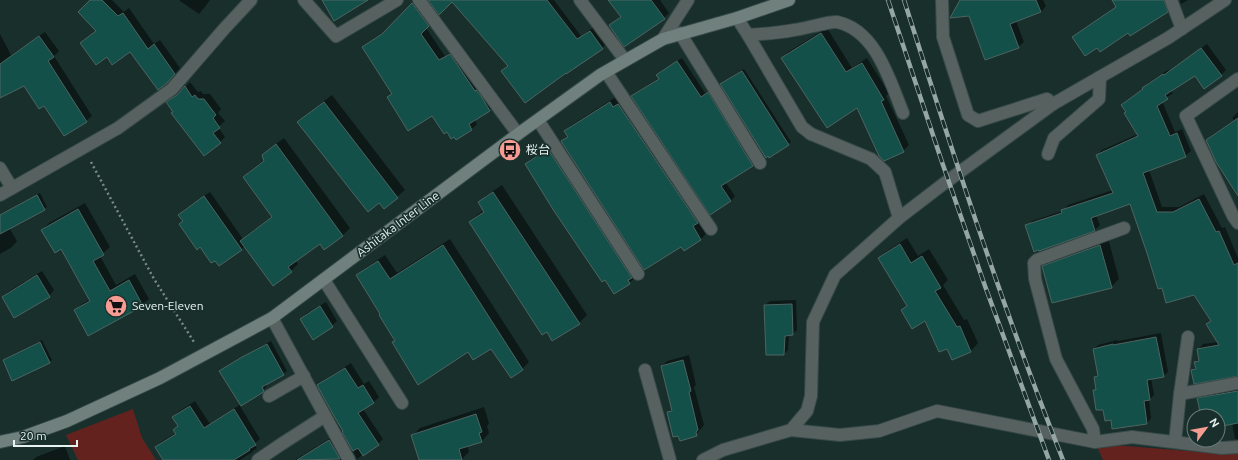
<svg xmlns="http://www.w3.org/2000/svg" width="1238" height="460" font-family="Ubuntu,'Noto Sans JP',sans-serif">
<rect width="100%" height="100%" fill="#192f2c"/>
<g fill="#64221f">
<path d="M 133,409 L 142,438 L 156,460 L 78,460 L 66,435 Z"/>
<path d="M 1095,442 L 1114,445 L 1200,452 L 1238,448 L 1238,460 L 1103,460 Z"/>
</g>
<g fill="#0007">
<path d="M 91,0 L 112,0 L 124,12 L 129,8 L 154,44 L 160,40 L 180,68 L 172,77 L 130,51 L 107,56 L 81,43 L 97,30 Z"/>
<path d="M 180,0 L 210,0 L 204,8 L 199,14 L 180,1 Z"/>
<path d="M 417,0 L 433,20 L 426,28 L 445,56 L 455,50 L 494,105 L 489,110 L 474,119 L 477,124 L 472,129 L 456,139 L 433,114 L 388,97 L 392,93 L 364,47 L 369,42 L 388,30 Z"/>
<path d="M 430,0 L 554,0 L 581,36 L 594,27 L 606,44 L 602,48 L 502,71 L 509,66 L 452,1 Z"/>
<path d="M 610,0 L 660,0 L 669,13 L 664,18 L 611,26 L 622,16 Z"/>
<path d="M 961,0 L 1043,0 L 1046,6 L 1041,12 L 1016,21 L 1024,42 L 1018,47 L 970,15 Z"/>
<path d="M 1113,0 L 1171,0 L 1172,6 L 1167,12 L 1097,47 L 1073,37 L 1079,32 L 1117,6 Z"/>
<path d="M 1180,0 L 1188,0 L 1181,4 Z"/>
<path d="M 827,28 L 852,68 L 867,58 L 889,93 L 886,96 L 909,145 L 903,151 L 857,106 L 782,58 L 788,52 Z"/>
<path d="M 45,32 L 59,51 L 54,56 L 92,116 L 86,121 L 64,135 L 45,104 L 25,84 L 0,97 L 0,34 L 11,55 Z"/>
<path d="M 1207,44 L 1226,70 L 1221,75 L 1195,75 L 1171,90 L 1173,93 L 1162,101 L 1175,132 L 1182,129 L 1191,151 L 1185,156 L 1149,170 L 1162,207 L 1179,207 L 1204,194 L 1222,228 L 1225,227 L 1238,258 L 1238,375 L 1192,371 L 1196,366 L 1195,362 L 1200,358 L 1198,350 L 1203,344 L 1218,342 L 1207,325 L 1212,320 L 1194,294 L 1162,286 L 1130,203 L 1096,215 L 1100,225 L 1095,230 L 1027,226 L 1032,221 L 1062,211 L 1068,205 L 1113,190 L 1097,155 L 1102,150 L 1138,134 L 1122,105 L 1127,100 L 1144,88 L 1148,83 L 1168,70 L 1169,71 Z"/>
<path d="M 682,58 L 705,93 L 712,89 L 757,161 L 753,165 L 726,183 L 735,196 L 731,201 L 632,96 L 637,92 L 659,78 L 657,75 L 661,71 Z"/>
<path d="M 744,69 L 791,142 L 788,144 L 724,82 Z"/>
<path d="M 190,82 L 198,92 L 201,91 L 203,94 L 210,94 L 221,109 L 218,113 L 225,121 L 218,127 L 225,137 L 220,142 L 174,111 L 168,102 L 181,91 Z"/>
<path d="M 332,95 L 405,190 L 384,208 L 299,122 L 306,115 Z"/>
<path d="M 616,97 L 619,103 L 624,99 L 703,217 L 698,221 L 706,234 L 701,239 L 681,246 L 562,142 L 568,136 L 565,131 L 570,126 Z"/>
<path d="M 1238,112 L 1238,190 L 1207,140 L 1212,135 L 1234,120 L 1232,118 Z"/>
<path d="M 284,138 L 350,228 L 343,235 L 324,249 L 320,243 L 296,261 L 298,264 L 291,271 L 245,246 L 241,250 L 184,221 L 179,215 L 185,209 L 210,192 L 243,239 L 248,234 L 273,216 L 244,177 L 251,170 L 264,160 L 263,155 L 270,148 Z"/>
<path d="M 554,145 L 635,278 L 629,283 L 526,164 L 531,159 Z"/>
<path d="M 502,185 L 587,315 L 579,323 L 547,331 L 470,222 L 478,214 L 484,210 L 479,202 L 487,195 Z"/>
<path d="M 40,193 L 47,207 L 30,217 L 23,203 Z"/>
<path d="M 85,203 L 110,247 L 100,256 L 116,285 L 135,274 L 149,299 L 142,305 L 75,310 L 82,304 L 90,299 L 61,248 L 42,230 L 49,223 Z"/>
<path d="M 4,219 L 17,241 L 12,247 L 0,254 L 0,222 Z"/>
<path d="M 907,238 L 918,256 L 929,249 L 948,280 L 943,285 L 964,320 L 967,319 L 978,343 L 971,351 L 952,359 L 947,348 L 925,320 L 902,310 L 907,305 L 879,258 L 887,251 Z"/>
<path d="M 1108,238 L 1119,279 L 1111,287 L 1043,266 L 1051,258 Z"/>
<path d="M 450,239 L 529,362 L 522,369 L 491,348 L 469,351 L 396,340 L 381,314 L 357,275 L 364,269 L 385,255 L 397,273 Z"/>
<path d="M 42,271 L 54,290 L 49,296 L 3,297 L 8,292 Z"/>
<path d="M 796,300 L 797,330 L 793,334 L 789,334 L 788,350 L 784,354 L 765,305 L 770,301 Z"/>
<path d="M 326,302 L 337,321 L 332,326 L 301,319 L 306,314 Z"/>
<path d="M 1161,333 L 1168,372 L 1163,376 L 1151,378 L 1154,395 L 1149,400 L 1151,418 L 1147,423 L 1112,419 L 1094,391 L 1097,388 L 1095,377 L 1099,373 L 1094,349 L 1098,345 L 1117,340 L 1118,341 Z"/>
<path d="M 42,340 L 52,360 L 49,362 L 4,360 L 6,358 Z"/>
<path d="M 271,341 L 287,371 L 283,374 L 266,384 L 267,386 L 262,392 L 240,406 L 260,439 L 254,444 L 257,448 L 251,453 L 240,460 L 164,460 L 156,447 L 161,442 L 176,433 L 178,426 L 173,417 L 178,412 L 195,401 L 210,424 L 241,404 L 221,371 L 224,368 L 247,354 Z"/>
<path d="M 689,355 L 696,385 L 694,387 L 704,425 L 695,436 L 668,413 L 673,408 L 662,366 L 667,361 Z"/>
<path d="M 351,363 L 364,384 L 369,381 L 379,397 L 374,402 L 363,409 L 383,439 L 378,444 L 357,459 L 343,432 L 344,431 L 318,386 L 324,380 Z"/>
<path d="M 1238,387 L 1238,439 L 1235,439 L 1232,423 L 1218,426 L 1218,416 L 1202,416 L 1198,399 L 1203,394 Z"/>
<path d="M 484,407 L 489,423 L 487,426 L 489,433 L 482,441 L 467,445 L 469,452 L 462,459 L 420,460 L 412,436 L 420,428 Z"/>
<path d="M 335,435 L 350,460 L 295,460 Z"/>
<path d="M 65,446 L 70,460 L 33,460 L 36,457 Z"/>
</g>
<g fill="#14504a" stroke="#4d6461">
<path d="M 90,0 L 102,0 L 118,16 L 123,13 L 148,49 L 154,44 L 175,74 L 167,83 L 158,90 L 130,52 L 112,65 L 107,57 L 96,65 L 80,43 L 96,31 L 78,12 Z"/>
<path d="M 322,0 L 368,0 L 334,21 Z"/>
<path d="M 428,0 L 547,0 L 577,39 L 590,31 L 603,49 L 566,74 L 566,73 L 525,103 L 501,71 L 508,66 L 452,2 L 439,15 Z"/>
<path d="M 608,0 L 651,0 L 665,19 L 624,47 L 609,25 L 621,17 Z"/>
<path d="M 960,0 L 1036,0 L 1041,12 L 1010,24 L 1019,48 L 985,60 L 969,16 L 950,18 Z"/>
<path d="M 1112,0 L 1164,0 L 1168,12 L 1130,36 L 1128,33 L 1100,52 L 1097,48 L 1085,56 L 1072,37 L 1116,7 Z"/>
<path d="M 412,3 L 429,26 L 421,34 L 439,60 L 450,54 L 475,91 L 476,90 L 481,96 L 490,111 L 469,124 L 472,130 L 456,140 L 454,137 L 451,139 L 447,132 L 444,134 L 432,116 L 408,131 L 387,97 L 392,94 L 362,47 L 382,34 Z"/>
<path d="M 821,33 L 846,72 L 862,63 L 884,100 L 881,101 L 904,152 L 884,161 L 879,156 L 857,108 L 827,128 L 781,58 Z"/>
<path d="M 39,36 L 54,57 L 48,61 L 87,122 L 64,136 L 44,106 L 39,109 L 24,86 L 0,98 L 0,64 Z"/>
<path d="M 1201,48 L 1222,76 L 1204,89 L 1195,76 L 1165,95 L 1168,99 L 1157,106 L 1170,136 L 1177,133 L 1186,157 L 1143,173 L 1157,212 L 1173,212 L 1199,199 L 1216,232 L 1219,231 L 1234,265 L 1238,263 L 1238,376 L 1194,384 L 1191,370 L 1196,369 L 1194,362 L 1199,361 L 1197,349 L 1219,345 L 1206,324 L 1211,321 L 1194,295 L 1166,303 L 1162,288 L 1158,289 L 1147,253 L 1130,204 L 1091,218 L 1095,231 L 1039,251 L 1038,250 L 1034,252 L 1025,225 L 1062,213 L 1061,210 L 1113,193 L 1096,155 L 1138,136 L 1124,113 L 1126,112 L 1121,105 L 1143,89 L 1142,88 L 1163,74 L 1164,75 Z"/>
<path d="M 677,61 L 701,97 L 708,92 L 753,166 L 721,186 L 731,201 L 710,215 L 631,96 L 659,79 L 656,75 Z"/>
<path d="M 742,71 L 789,145 L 769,158 L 768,156 L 766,158 L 720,84 Z"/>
<path d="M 185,86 L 192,97 L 195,95 L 198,99 L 204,99 L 216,115 L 213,118 L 220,128 L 213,133 L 221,143 L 204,156 L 171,113 L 173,112 L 166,102 L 177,95 Z"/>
<path d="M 324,102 L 398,198 L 384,209 L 379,203 L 368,212 L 297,122 Z"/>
<path d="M 610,102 L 613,107 L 618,104 L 698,223 L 693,226 L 701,240 L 684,251 L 681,247 L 644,270 L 561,141 L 568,137 L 564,131 Z"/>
<path d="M 1238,118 L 1238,196 L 1216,162 L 1206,140 Z"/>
<path d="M 276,144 L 343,236 L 324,250 L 320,244 L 288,267 L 292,272 L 273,286 L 240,241 L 272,217 L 243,177 L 264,161 L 262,155 Z"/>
<path d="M 548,149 L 632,278 L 628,280 L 630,284 L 614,294 L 605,280 L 602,282 L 554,211 L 525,164 Z"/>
<path d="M 493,192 L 580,324 L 552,341 L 547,332 L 542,335 L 469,222 L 484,212 L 478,202 Z"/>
<path d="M 37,195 L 45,210 L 0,234 L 0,215 Z"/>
<path d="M 204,196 L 242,250 L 219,266 L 215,261 L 211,263 L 200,247 L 197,250 L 179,224 L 183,221 L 178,215 Z"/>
<path d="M 78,209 L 104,255 L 93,261 L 110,291 L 129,280 L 143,306 L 88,336 L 74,310 L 90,301 L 61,249 L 55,253 L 41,230 Z"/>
<path d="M 900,244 L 911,263 L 922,256 L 941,288 L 935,291 L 957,327 L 960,326 L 971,352 L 952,360 L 947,349 L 939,352 L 925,321 L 912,329 L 901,310 L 907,306 L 878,258 Z"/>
<path d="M 443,245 L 523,370 L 511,378 L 491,349 L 473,360 L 468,352 L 418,385 L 392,342 L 395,341 L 379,315 L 380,314 L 356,275 L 378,261 L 390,279 Z"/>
<path d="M 1100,245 L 1112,288 L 1052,303 L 1042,266 Z"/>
<path d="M 37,275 L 50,297 L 14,318 L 2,297 Z"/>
<path d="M 792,304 L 793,335 L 785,336 L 784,355 L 766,355 L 764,305 Z"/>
<path d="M 320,306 L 333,327 L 313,340 L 300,319 Z"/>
<path d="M 1156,337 L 1164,377 L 1147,380 L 1150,400 L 1144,401 L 1147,424 L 1112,429 L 1111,420 L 1105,421 L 1103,410 L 1096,410 L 1093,390 L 1096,390 L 1094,377 L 1098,376 L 1093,349 L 1113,344 L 1113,345 Z"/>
<path d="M 40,342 L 50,363 L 12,381 L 3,360 Z"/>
<path d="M 267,344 L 284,375 L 262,387 L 264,391 L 262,393 L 241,406 L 219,371 L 242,357 Z"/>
<path d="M 683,360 L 691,391 L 689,392 L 698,430 L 696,432 L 697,436 L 680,441 L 678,436 L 673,437 L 667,412 L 672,411 L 661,366 Z"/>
<path d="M 345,368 L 358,388 L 363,385 L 374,403 L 358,413 L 379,445 L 363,456 L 358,448 L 353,451 L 342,432 L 343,431 L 334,416 L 317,385 Z"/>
<path d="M 1238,391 L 1238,423 L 1218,427 L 1218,416 L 1201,416 L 1197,398 Z"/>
<path d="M 190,406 L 204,428 L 234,409 L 256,445 L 249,449 L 250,450 L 234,460 L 163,460 L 155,447 L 176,434 L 173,430 L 178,426 L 172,417 Z"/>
<path d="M 476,414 L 482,432 L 479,433 L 482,442 L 459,449 L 462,460 L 419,460 L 411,435 Z"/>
<path d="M 329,440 L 340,459 L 297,460 Z"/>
</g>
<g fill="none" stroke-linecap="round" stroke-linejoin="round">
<g stroke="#364a48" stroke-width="14">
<g id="lane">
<path d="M 942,0 L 943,37 L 968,115 L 978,121 L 1047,99 L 1053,104"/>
<path d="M 811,134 L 871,159 L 885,172 L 899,218"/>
</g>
</g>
<g stroke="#364a48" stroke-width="14">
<g id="street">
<path d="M 304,0 L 336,36 L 397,0"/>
<path d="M 419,0 L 518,134"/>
<path d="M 580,0 L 625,60"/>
<path d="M 1171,0 L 1182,29"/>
<path d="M 737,18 L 748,35 C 764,34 779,33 794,30 C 804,29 830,21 837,22 C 876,30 890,81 903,113"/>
<path d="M 680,33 L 760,163"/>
<path d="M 748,35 L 802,127 L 811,134"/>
<path d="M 663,39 L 688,0"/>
<path d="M 606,72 L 711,229"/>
<path d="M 1238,79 L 1186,116 L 1233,216 L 1238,223"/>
<path d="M 538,120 L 638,274"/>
<path d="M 1048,154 L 1054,138 L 1099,99 L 1100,77"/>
<path d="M 0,168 L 12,188"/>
<path d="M 0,195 L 118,128 L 172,89 L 224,29 L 251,0"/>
<path d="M 324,280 L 402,403"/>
<path d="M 272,318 L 349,460"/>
<path d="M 645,370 L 670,460"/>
<path d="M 1180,394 L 1188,337"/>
<path d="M 269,396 L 304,376"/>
<path d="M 791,430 L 840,435 L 879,431 L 937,411 L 1095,442 L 1132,437 L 1222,448 L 1238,447"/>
<path d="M 1095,442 L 1093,429 L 1056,359 L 1035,279 L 1034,263 L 1037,260 L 1124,228"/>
<path d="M 1175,442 L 1180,394 L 1238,383"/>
<path d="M 258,460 L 280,445 L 325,416"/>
<path d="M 703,460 L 723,450 L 791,430 L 807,411 L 811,396 L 813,322 L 835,275 L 899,218 L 942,185 L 1053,104 L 1168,38 L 1225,0"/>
</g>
</g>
<g stroke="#364a48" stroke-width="14">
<path id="secondary" d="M 0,442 L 23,437 L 67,421 L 160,378 L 272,318 L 518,134 L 600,75 L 663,39 L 737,18 L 789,0"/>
</g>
<path stroke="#788a88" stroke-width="2.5" stroke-dasharray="2 3" stroke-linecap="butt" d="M 91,162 L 154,279 L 194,342"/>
<use href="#lane" stroke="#57615f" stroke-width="12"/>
<use href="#street" stroke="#57615f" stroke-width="12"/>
<use href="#secondary" stroke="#70807d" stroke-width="12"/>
<g stroke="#95a6a3" stroke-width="4.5">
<g id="rail">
<path d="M 888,0 L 942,162 L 985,286 L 1049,460"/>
<path d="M 904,0 C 953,154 1003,309 1063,460"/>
</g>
</g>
<use href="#rail" stroke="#192f2c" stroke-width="3" stroke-dasharray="9" stroke-linecap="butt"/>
</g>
<defs>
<g id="bus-disc" transform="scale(1.15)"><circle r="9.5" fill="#f59c93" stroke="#192f2c"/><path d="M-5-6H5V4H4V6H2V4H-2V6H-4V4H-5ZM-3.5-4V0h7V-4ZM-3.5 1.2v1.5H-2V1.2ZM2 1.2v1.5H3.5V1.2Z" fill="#111"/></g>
<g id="supermarket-disc" transform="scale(1.15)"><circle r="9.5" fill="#f59c93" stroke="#192f2c"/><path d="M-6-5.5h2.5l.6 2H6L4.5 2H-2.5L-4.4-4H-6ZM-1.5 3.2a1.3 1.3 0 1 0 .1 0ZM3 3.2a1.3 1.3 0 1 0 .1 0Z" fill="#111"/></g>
</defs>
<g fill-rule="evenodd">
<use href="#bus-disc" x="510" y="150"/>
<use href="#supermarket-disc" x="116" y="306"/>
</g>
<g text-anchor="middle" stroke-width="3.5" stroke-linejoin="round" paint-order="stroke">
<g font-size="12" fill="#e6f3f1" stroke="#192f2c" text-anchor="start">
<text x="526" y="154">桜台</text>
<text x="132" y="310">Seven-Eleven</text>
</g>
<g font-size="12" fill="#e6f3f1" stroke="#192f2c">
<text transform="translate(398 224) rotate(-37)" y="4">Ashitaka Inter Line</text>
</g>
</g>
<g transform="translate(1206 428) rotate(58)"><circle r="19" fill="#192f2c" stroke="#6b7d7b"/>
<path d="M0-3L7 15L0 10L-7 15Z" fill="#f59c93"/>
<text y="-6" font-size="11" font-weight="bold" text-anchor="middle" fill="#e6f3f1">N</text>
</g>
<path d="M14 440v6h63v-6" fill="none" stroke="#e6f3f1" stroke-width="2"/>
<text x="20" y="440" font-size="12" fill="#e6f3f1" stroke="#192f2c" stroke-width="3" paint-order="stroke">20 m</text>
</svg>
